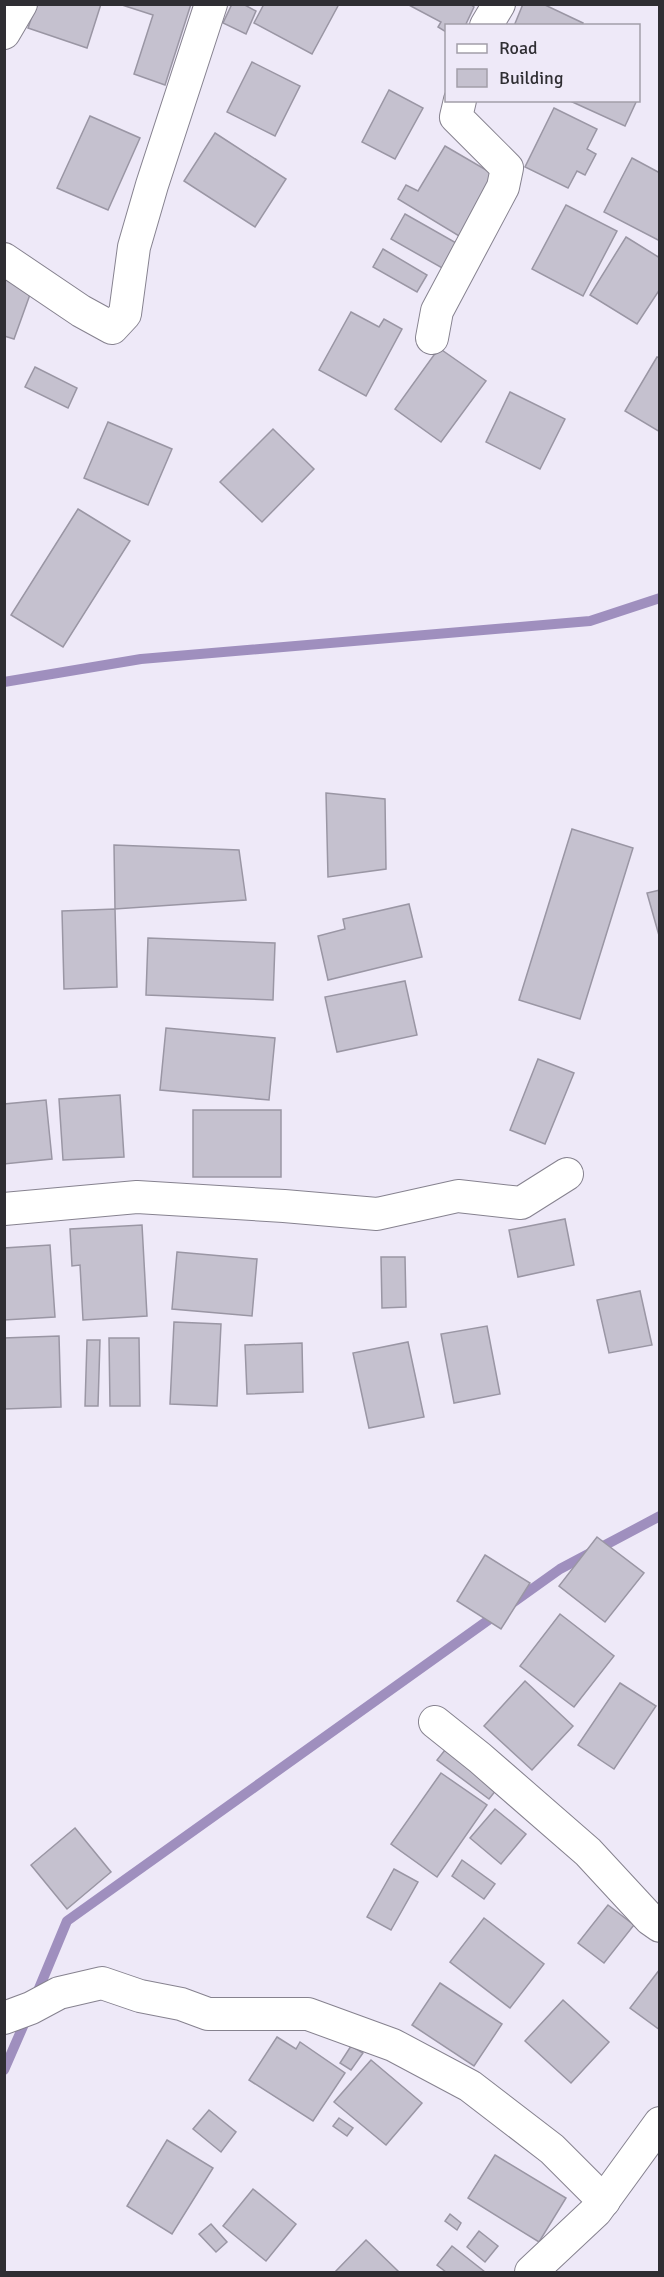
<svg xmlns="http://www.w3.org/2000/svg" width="664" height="2277" font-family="Signika,sans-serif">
<rect width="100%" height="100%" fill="#eee9f8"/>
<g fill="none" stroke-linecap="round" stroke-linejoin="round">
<g stroke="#9f8fbe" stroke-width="10">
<path d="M 4,682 L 141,659 L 590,621 L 660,598"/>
<path d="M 35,1998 L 67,1921 L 560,1569 L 660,1516"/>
<path d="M 4,2070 L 28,2015"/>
</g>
</g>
<g fill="#c5c1cf" stroke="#9a96a4" stroke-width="1.5">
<path d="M 36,4 L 101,4 L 87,48 L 28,28 Z"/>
<path d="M 119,4 L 191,4 L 165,85 L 134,74 L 153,15 Z"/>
<path d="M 232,4 L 243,4 L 256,11 L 246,34 L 223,23 Z"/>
<path d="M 264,4 L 339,4 L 312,54 L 254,23 Z"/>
<path d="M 407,4 L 470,4 L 474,7 L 465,26 L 446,26 L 446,32 L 438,27 L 441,22 Z"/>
<path d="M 523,4 L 543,4 L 583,23 L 582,26 L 514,26 Z"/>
<path d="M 252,62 L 300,86 L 275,136 L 227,112 Z"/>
<path d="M 389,90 L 423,108 L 395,159 L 362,142 Z"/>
<path d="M 568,100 L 637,100 L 625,126 Z"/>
<path d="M 554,108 L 597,129 L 587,149 L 596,154 L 585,175 L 577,171 L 568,188 L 525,167 Z"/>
<path d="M 90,116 L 140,138 L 108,210 L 57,188 Z"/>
<path d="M 215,133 L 286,179 L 255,227 L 184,181 Z"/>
<path d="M 445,146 L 500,178 L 464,239 L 398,199 L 406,185 L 418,191 Z"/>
<path d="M 632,158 L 660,173 L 660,241 L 604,212 Z"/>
<path d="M 566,205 L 617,231 L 583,296 L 532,269 Z"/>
<path d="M 405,214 L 458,244 L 444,269 L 391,239 Z"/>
<path d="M 626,237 L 660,258 L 660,289 L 637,324 L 590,295 Z"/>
<path d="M 383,249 L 427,275 L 417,292 L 373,267 Z"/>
<path d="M 4,279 L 32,289 L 14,339 L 4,336 Z"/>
<path d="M 351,312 L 379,327 L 384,319 L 402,329 L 366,396 L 319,370 Z"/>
<path d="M 439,348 L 486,381 L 441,442 L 395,409 Z"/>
<path d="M 657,357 L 660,358 L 660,432 L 625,411 Z"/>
<path d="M 35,367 L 77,388 L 68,408 L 25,387 Z"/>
<path d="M 510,392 L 565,419 L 540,469 L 486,442 Z"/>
<path d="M 108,422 L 172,449 L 148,505 L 84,478 Z"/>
<path d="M 273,429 L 314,469 L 262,522 L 220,482 Z"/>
<path d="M 78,509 L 130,541 L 63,647 L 11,615 Z"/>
<path d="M 326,793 L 385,799 L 386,869 L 328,877 Z"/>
<path d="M 572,829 L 633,848 L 580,1019 L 519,1000 Z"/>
<path d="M 114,845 L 239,850 L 246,900 L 115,909 Z"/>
<path d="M 660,890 L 660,939 L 647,893 Z"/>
<path d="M 409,904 L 422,957 L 328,980 L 318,936 L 345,929 L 343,919 Z"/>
<path d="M 115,909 L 117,987 L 64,989 L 62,911 Z"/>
<path d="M 148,938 L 275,943 L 273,1000 L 146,995 Z"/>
<path d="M 405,981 L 417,1035 L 337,1052 L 325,997 Z"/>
<path d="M 166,1028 L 275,1038 L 269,1100 L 160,1090 Z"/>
<path d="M 538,1059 L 574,1073 L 545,1144 L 510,1130 Z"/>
<path d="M 120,1095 L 124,1157 L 63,1160 L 59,1099 Z"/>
<path d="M 46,1100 L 52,1159 L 4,1164 L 4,1104 Z"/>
<rect x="193" y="1110" width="88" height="67"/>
<path d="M 565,1219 L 574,1265 L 518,1277 L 509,1230 Z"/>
<path d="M 142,1225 L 147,1316 L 83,1320 L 80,1265 L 72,1266 L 70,1229 Z"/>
<path d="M 50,1245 L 55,1317 L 4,1320 L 4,1248 Z"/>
<path d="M 177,1252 L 257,1259 L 252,1316 L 172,1309 Z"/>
<path d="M 381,1257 L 405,1257 L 406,1307 L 382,1308 Z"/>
<path d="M 640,1291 L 652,1345 L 609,1353 L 597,1300 Z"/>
<path d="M 174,1322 L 221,1324 L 217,1406 L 170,1404 Z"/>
<path d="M 487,1326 L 500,1394 L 454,1403 L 441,1334 Z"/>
<path d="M 59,1336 L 61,1407 L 4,1409 L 4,1338 Z"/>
<path d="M 109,1338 L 139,1338 L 140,1406 L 110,1406 Z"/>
<path d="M 87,1340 L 100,1340 L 98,1406 L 85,1406 Z"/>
<path d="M 408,1342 L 424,1417 L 369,1428 L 353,1353 Z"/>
<path d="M 302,1343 L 303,1392 L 247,1394 L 245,1345 Z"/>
<path d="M 597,1537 L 644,1573 L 605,1622 L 559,1586 Z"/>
<path d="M 485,1555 L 530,1583 L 501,1629 L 457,1601 Z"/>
<path d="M 560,1614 L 614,1656 L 574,1707 L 520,1666 Z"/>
<path d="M 525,1681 L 573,1726 L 532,1770 L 484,1726 Z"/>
<path d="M 620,1683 L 656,1706 L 614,1769 L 578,1745 Z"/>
<path d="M 445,1750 L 497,1789 L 489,1799 L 437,1760 Z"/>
<path d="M 441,1773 L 487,1805 L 437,1877 L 391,1844 Z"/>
<path d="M 495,1809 L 526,1834 L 501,1864 L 470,1838 Z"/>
<path d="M 75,1828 L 111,1872 L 67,1909 L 31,1865 Z"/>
<path d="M 462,1860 L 495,1884 L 484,1899 L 452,1876 Z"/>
<path d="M 394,1869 L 418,1882 L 391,1930 L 367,1917 Z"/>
<path d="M 608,1905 L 634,1925 L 604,1963 L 578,1943 Z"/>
<path d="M 484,1918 L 544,1964 L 510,2008 L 450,1962 Z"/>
<path d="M 660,1969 L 660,2030 L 630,2008 Z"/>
<path d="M 440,1983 L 502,2024 L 474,2066 L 412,2025 Z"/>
<path d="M 563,2000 L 609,2042 L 571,2083 L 525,2041 Z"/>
<path d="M 277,2037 L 296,2049 L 300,2042 L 345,2073 L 313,2121 L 249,2080 Z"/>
<path d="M 351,2046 L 363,2053 L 351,2070 L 340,2063 Z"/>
<path d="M 371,2060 L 422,2103 L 386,2145 L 334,2102 Z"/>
<path d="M 209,2110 L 236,2132 L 221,2152 L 193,2129 Z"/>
<path d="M 339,2118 L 353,2128 L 347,2136 L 333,2126 Z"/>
<path d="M 167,2140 L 213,2168 L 172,2234 L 127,2206 Z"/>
<path d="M 495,2155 L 566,2198 L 539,2242 L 468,2198 Z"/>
<path d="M 253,2189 L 296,2224 L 266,2261 L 223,2226 Z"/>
<path d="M 450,2214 L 461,2223 L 457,2230 L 445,2221 Z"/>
<path d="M 211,2224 L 227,2242 L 216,2252 L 199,2234 Z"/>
<path d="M 479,2231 L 498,2246 L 485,2262 L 467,2247 Z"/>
<path d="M 366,2240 L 399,2272 L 335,2272 Z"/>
<path d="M 452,2246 L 485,2272 L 446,2272 L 437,2265 Z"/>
</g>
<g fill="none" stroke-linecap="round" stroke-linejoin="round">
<g stroke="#86828f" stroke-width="34">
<g id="minor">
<path d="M 486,26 L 499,4"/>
<path d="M 4,33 L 21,4"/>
<path d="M 4,259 L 81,311 L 112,328 L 125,314 L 134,247 L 152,185 L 211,4"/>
<path d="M 432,338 L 437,311 L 503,187 L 507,168 L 456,117 L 460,100"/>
<path d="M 4,1209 L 137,1197 L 284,1206 L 377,1214 L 458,1196 L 521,1203 L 567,1174"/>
<path d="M 435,1722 L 480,1758 L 588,1852 L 650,1919 L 660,1926"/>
<path d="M 4,2018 L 31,2008 L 59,1993 L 102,1983 L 140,1996 L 181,2004 L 208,2014 L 308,2014 L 393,2045 L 470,2086 L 552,2149 L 604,2201"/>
<path d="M 531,2272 L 596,2211 L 660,2123"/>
</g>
</g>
<use href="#minor" stroke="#fff" stroke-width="32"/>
</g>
<rect width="664" height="2277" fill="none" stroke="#2f2e33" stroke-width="12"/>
<rect x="445" y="24" width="195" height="78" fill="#eee9f8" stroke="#a29ea9" stroke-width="1.5"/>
<rect x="457" y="44" width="30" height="9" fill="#ffffff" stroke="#a29ea9" stroke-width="1.5"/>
<text x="499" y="54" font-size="18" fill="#2f2e33">Road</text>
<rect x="457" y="69" width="30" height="18" fill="#c5c1cf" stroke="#a29ea9" stroke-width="1.5"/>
<text x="499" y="84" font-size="18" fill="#2f2e33">Building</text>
</svg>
